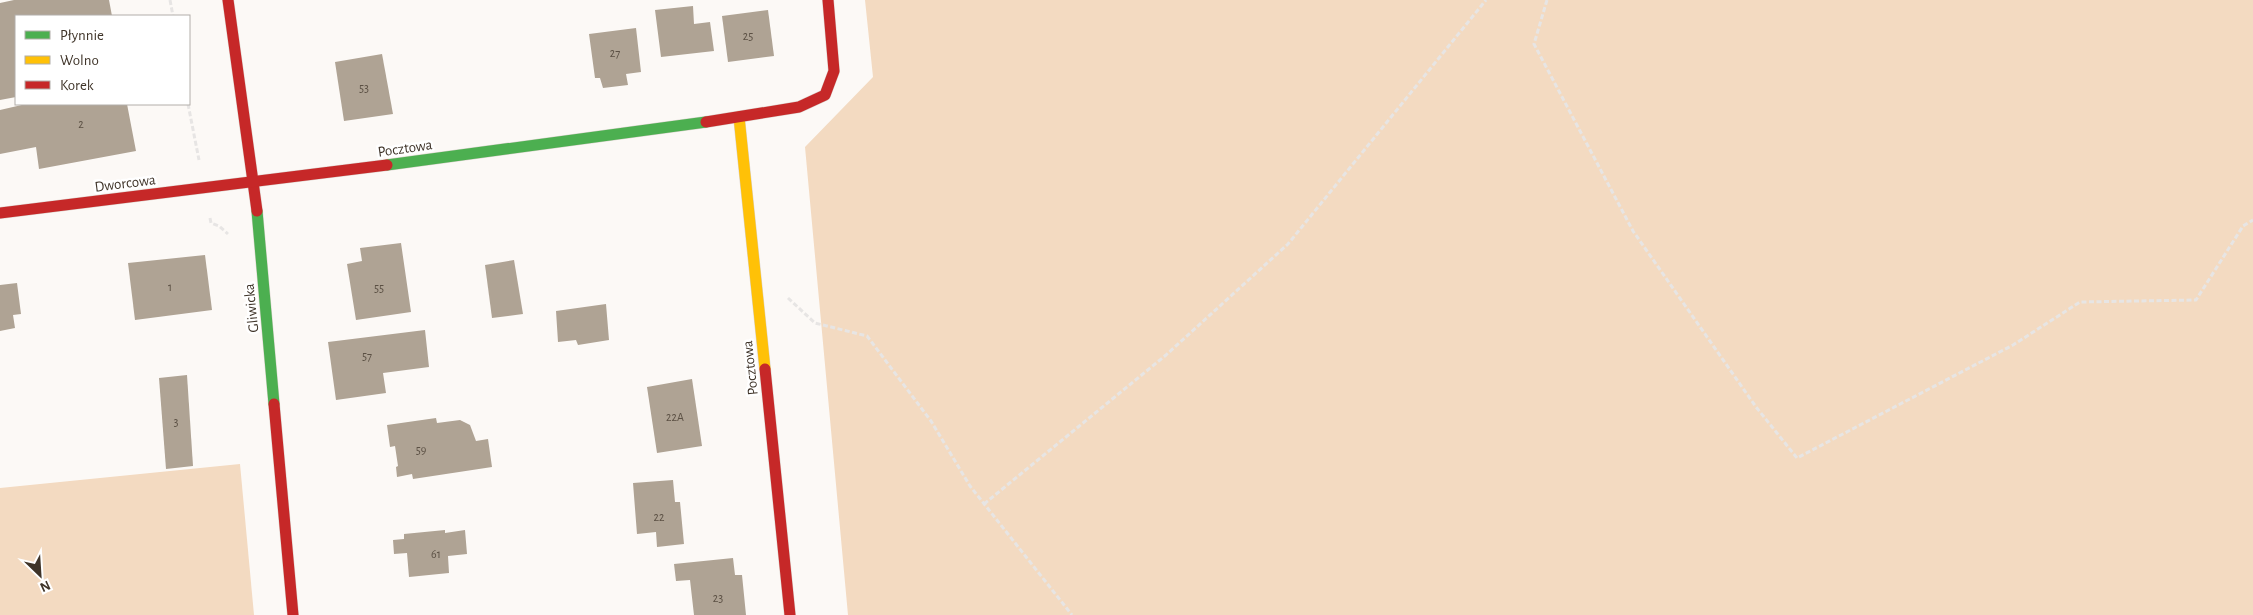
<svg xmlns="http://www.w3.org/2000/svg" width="2253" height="615" font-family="'Alegreya Sans',sans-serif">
<rect width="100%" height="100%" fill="#fcf9f6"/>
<g fill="#f3dac1">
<path d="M 865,0 L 2253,0 L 2253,615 L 848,615 L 805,147 L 873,77 Z"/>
<path d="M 240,464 L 254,615 L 0,615 L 0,488 Z"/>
</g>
<g fill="#afa394">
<path d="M 14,0 L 109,0 L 112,16 L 16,16 L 16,97 L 0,100 L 0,3 Z"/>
<path d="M 693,6 L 694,24 L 710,22 L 714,51 L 661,57 L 655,10 Z"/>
<path d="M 768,10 L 774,56 L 728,62 L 722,16 Z"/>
<path d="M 636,28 L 641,72 L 626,74 L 628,85 L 603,88 L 600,78 L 595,78 L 589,34 Z"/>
<path d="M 382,54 L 393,114 L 344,121 L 335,62 Z"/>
<path d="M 26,104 L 127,104 L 136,151 L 39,169 L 36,147 L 0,154 L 0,110 Z"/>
<path d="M 401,243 L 411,312 L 356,320 L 347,264 L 362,261 L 360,248 Z"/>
<path d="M 205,255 L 212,310 L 135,320 L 128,263 Z"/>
<path d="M 514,260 L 523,314 L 492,318 L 485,265 Z"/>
<path d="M 17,283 L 21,314 L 13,315 L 15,328 L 0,331 L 0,285 Z"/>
<path d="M 606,304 L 609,340 L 578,345 L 576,340 L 558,342 L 556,311 Z"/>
<path d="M 425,330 L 429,367 L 383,373 L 386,393 L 336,400 L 328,342 Z"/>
<path d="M 187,375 L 193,466 L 166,469 L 159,378 Z"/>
<path d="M 692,379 L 702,446 L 657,453 L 647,387 Z"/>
<path d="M 436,418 L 437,423 L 460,420 L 470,425 L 476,441 L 488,439 L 492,467 L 413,479 L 412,474 L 397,477 L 396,467 L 398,466 L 395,446 L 390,447 L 387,425 Z"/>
<path d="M 673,480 L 675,502 L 680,502 L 684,544 L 657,547 L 656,532 L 637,534 L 633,483 Z"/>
<path d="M 445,530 L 445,533 L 465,530 L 467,554 L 448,556 L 449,573 L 409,577 L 407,553 L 394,554 L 393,540 L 404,539 L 404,534 Z"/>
<path d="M 733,558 L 735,575 L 742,575 L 746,615 L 694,615 L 690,580 L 676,581 L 674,564 Z"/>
</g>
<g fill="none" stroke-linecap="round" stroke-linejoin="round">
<g stroke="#dbd4ce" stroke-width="12">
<g id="fast">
<path d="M 387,165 L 706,122"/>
<path d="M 257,211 L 274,404"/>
</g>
</g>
<g stroke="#dbd4ce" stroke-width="12">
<path id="slow" d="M 739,117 L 765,369"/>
</g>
<g stroke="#dbd4ce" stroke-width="12">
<g id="jam">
<path d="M 228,0 L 257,211"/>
<path d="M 706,122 L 799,107 L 825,95 L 834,71 L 828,0"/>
<path d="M 0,213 L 387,165"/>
<path d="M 765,369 L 790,615"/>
<path d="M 274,404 L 293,615"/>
</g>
</g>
<g stroke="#e7e5e4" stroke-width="3" stroke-dasharray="5 2.5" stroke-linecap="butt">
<path d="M 170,0 L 173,16"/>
<path d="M 1547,0 L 1534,44 L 1633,231 L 1756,407 L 1797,458 L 2013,345 L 2080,302 L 2196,300 L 2243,226 L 2253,220"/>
<path d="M 188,104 L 199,160"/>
<path d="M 210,218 L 211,223 L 219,226 L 228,234"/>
<path d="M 788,298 L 815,323 L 867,336 L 931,421 L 970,486 L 1072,615"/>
<path d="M 984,504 L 1166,355 L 1288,244 L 1486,0"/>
</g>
<use href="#fast" stroke="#4caf50" stroke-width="11"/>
<use href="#slow" stroke="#ffc107" stroke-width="11"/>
<use href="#jam" stroke="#c62828" stroke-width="11"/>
</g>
<g text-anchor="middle" stroke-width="5" stroke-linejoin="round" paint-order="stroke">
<g font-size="12" fill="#5b5044">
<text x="748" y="40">25</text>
<text x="615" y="57">27</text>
<text x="364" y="92">53</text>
<text x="81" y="128">2</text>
<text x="170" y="291">1</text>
<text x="379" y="292">55</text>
<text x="367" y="360">57</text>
<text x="675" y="421">22A</text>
<text x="176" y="426">3</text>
<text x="421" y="454">59</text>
<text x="659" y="521">22</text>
<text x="436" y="558">61</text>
<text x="718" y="602">23</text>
</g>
<g font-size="15" fill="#3f3429" stroke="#fff">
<text transform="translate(405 148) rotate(-8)" y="5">Pocztowa</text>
<text transform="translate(125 183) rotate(-7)" y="5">Dworcowa</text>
<text transform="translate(251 308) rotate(-96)" y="5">Gliwicka</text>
<text transform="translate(750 368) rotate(-96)" y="5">Pocztowa</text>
</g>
</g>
<rect x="15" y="15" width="175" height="90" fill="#ffffff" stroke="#b2aea9"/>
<rect x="25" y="31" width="25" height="8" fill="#4caf50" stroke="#b2aea9"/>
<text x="60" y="40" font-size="15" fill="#3f3429">Płynnie</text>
<rect x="25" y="56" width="25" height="8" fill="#ffc107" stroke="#b2aea9"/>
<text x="60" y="65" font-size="15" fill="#3f3429">Wolno</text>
<rect x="25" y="81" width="25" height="8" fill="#c62828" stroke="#b2aea9"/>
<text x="60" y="90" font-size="15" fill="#3f3429">Korek</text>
<g transform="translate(40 575) rotate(155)" stroke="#ffffff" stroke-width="4" paint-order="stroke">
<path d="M0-4L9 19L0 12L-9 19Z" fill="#3f3429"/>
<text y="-8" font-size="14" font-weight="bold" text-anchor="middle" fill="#3f3429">N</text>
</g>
</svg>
